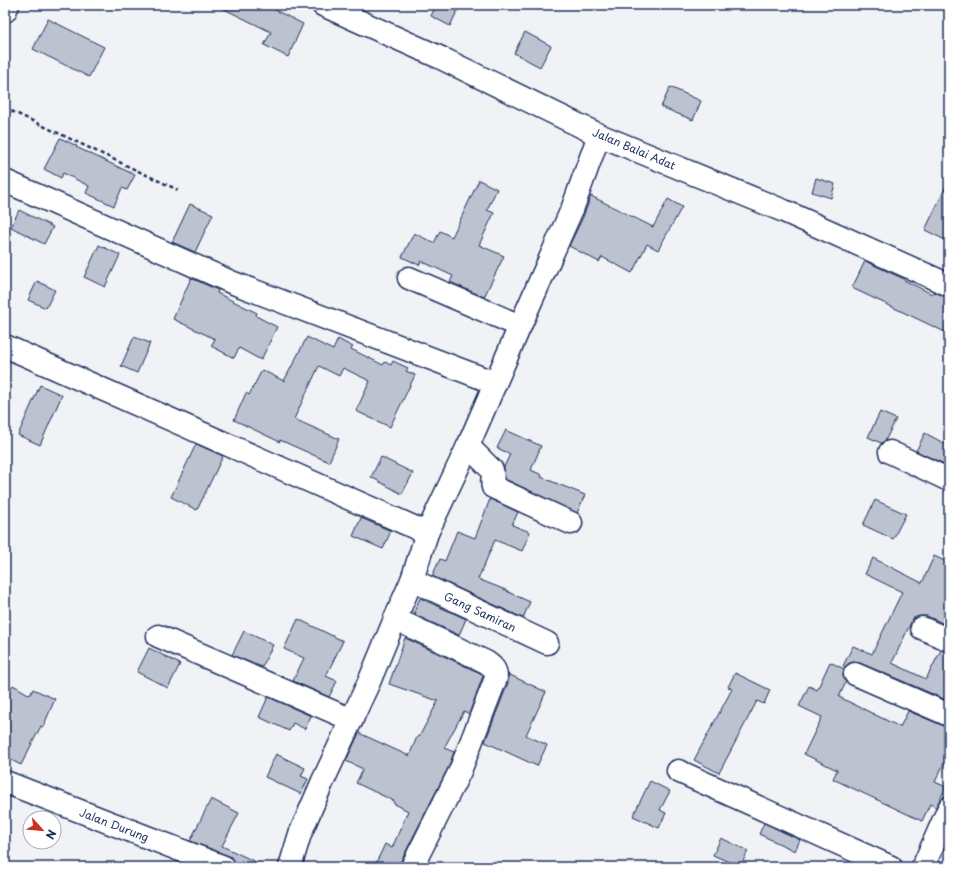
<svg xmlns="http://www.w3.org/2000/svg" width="954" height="872" font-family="'Playpen Sans',sans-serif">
<rect width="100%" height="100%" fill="#f1f2f5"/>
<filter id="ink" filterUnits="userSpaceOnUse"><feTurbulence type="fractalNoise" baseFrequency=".025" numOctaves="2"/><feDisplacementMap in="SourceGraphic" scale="8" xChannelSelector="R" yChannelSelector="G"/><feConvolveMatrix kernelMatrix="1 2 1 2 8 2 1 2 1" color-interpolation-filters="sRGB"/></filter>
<g filter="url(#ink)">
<g fill="#bcc2d0" stroke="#1b2f5e">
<path d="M 216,5 L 265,5 L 303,24 L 288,57 L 264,45 L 271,32 Z"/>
<path d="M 436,5 L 460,5 L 450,26 L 431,16 Z"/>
<path d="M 48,19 L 104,47 L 89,77 L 33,49 Z"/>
<path d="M 525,32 L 551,46 L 540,67 L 514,53 Z"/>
<path d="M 670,87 L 701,101 L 693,120 L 661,107 Z"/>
<path d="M 60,138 L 77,146 L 76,147 L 135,175 L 127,190 L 122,188 L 114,206 L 86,193 L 89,186 L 63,173 L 61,178 L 44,169 Z"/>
<path d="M 816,178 L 835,184 L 831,198 L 812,192 Z"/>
<path d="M 479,180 L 497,189 L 487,210 L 494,213 L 479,245 L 504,256 L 484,297 L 450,282 L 453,276 L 421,261 L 419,265 L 402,257 L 414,233 L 434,243 L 440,231 L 452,237 Z"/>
<path d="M 949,180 L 949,242 L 925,230 Z"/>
<path d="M 591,196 L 653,227 L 668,199 L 682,207 L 658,250 L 647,244 L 632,273 L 602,257 L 599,262 L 569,246 L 583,217 Z"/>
<path d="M 190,204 L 213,214 L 195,252 L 172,242 Z"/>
<path d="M 19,210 L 53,227 L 44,244 L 11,227 Z"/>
<path d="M 99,245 L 120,255 L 105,287 L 84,277 Z"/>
<path d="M 865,261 L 904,279 L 904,280 L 932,294 L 933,292 L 949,297 L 949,324 L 945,332 L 852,288 Z"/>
<path d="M 191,278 L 218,290 L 217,293 L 257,313 L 256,316 L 277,327 L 261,360 L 239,348 L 234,358 L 211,346 L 215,339 L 173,319 Z"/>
<path d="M 37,281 L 55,290 L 46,308 L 28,300 Z"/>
<path d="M 134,337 L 150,343 L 137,373 L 121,366 Z"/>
<path d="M 307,337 L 333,350 L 338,339 L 353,347 L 351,349 L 383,365 L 385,362 L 391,365 L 393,361 L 408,368 L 406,371 L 415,375 L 390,427 L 356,411 L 370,381 L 343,368 L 339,376 L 319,366 L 294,419 L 339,439 L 329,462 L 280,440 L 280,442 L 234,420 L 246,393 L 249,395 L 262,370 L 284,381 Z"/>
<path d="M 40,385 L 62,395 L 40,445 L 18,435 Z"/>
<path d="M 880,412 L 896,419 L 885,441 L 881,443 L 868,437 Z"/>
<path d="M 506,430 L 541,446 L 531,470 L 542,475 L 541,477 L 585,495 L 577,513 L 505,479 L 504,467 L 510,454 L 497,448 Z"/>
<path d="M 925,433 L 949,446 L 949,466 L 916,451 Z"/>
<path d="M 196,444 L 223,456 L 197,510 L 171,497 Z"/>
<path d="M 381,457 L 413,473 L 402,494 L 371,477 Z"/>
<path d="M 490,499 L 518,512 L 512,525 L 530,532 L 522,551 L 495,540 L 478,579 L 508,591 L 508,592 L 530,602 L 523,618 L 432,576 L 440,559 L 445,561 L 457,531 L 475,538 Z"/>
<path d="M 875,500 L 906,514 L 893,539 L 863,525 Z"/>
<path d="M 361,518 L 391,531 L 383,549 L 353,536 Z"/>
<path d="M 934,556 L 949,563 L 949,626 L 927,616 L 920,616 L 913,618 L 892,663 L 926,679 L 941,650 L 949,652 L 949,701 L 860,663 L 853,662 L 848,664 L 845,667 L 843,666 L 853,646 L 872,654 L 902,592 L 865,574 L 873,558 L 922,583 Z"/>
<path d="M 420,598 L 466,619 L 459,635 L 415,615 L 416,612 L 414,612 Z"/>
<path d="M 298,619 L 343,641 L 326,676 L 337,681 L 329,697 L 293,681 L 304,658 L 284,649 Z"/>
<path d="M 244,631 L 273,645 L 262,667 L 232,655 Z"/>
<path d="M 405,638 L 480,673 L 483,676 L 469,714 L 464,711 L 444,748 L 454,752 L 449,766 L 401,861 L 400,867 L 374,867 L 385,844 L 392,848 L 408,811 L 393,803 L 394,801 L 356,783 L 363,769 L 346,761 L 359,733 L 409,756 L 417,737 L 419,737 L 438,701 L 389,684 Z"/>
<path d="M 149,648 L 180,664 L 168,688 L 137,672 Z"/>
<path d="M 830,662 L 844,669 L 843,676 L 846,682 L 839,697 L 900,727 L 908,711 L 944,726 L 949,727 L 949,753 L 935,782 L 946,787 L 936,807 L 930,804 L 922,821 L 833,779 L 837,770 L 804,754 L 822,717 L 799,706 L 809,686 L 817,690 Z"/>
<path d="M 735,673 L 770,690 L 764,704 L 757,701 L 719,773 L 694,760 L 732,689 L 728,687 Z"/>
<path d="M 508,674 L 546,692 L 526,735 L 547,745 L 537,766 L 485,742 L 508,683 Z"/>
<path d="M 13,685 L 30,695 L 33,689 L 55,699 L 43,727 L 41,726 L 21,765 L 5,757 L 5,700 Z"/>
<path d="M 268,697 L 311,716 L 305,729 L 293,723 L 289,731 L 259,717 Z"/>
<path d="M 276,754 L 305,768 L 301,776 L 308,779 L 301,794 L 265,777 Z"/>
<path d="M 650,781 L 670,791 L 660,810 L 666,813 L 659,828 L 633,816 Z"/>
<path d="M 211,799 L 239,813 L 222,846 L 266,867 L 236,867 L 234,860 L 229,856 L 190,841 Z"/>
<path d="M 764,823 L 800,840 L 795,851 L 759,834 Z"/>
<path d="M 721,838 L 748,851 L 740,867 L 713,855 Z"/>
</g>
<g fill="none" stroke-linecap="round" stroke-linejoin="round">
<g stroke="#1b2f5e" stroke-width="25">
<g id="minor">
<path d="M 323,5 L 441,58 L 599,135 L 784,211 L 949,285"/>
<path d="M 5,11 L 8,5"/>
<path d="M 5,181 L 231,282 L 495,383"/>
<path d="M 409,278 L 520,326"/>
<path d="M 5,346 L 427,533"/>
<path d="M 468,446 L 492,470 C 494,476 491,481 493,487 L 571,523"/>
<path d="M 890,452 L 949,480"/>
<path d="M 412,580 L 547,643"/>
<path d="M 395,619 L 486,662 C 493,667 496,669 496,678 L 460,771 L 412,867"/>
<path d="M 922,628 L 949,640"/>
<path d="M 158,636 L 352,720"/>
<path d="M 855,674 L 949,715"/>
<path d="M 678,771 L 891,867"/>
<path d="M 5,782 L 224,867"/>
<path d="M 290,867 L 300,834 L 322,783 L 369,682 L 395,619 L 412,580 L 427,533 L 468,446 L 520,326 L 573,207 L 599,135"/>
<path d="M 923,867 L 949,808"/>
</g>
</g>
<path stroke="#1b2f5e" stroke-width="2.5" stroke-dasharray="4 3" stroke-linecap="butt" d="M 5,108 L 178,190"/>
<use href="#minor" stroke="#fff" stroke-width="22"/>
</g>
</g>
<g text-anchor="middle" stroke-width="4" stroke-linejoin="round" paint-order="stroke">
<g font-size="11" fill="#1b2f5e" stroke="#fff">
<text transform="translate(634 149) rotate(23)" y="4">Jalan Balai Adat</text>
<text transform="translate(480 612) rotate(25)" y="4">Gang Samiran</text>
<text transform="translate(114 825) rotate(21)" y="4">Jalan Durung</text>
</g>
</g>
<rect width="954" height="872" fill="none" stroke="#fff" stroke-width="20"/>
<rect x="10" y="10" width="934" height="852" fill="none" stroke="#1b2f5e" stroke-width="1.5" filter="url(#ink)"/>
<g transform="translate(42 830) rotate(117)"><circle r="19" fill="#ffffff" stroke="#a4acbf"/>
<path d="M0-3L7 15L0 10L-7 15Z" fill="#c8321e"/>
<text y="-6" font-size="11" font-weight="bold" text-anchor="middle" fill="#1b2f5e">N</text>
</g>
</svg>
